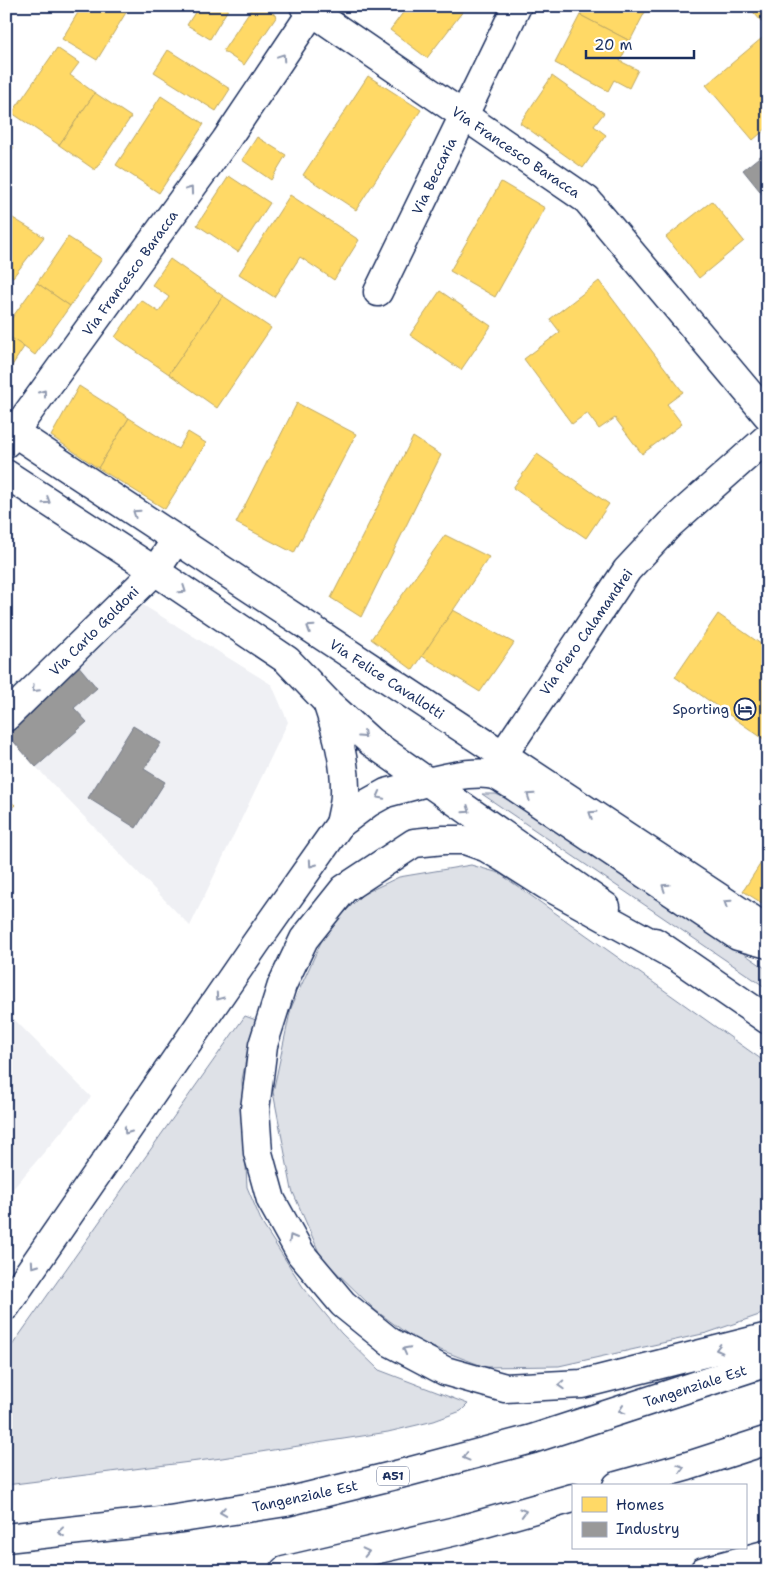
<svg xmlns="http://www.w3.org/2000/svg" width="774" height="1577" font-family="'Shantell Sans',sans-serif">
<rect width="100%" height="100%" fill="#fff"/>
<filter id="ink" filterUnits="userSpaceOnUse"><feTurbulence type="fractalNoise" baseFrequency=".02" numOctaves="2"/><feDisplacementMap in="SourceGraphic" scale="10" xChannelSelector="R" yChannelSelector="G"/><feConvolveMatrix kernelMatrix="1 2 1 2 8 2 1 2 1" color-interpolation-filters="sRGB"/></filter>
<g filter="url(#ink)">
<g fill="#eff0f4">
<path d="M 143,605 L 272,685 L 288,722 L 190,926 L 36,767 L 6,733 L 6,727 Z"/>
<path d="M 6,1011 L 91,1097 L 6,1197 Z"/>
</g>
<g fill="#dee1e7" stroke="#7c88a2">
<path d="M 482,794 L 496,794 L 524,807 L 605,859 L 768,970 L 768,989 Z"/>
<path d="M 471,865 L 499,873 L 768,1064 L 768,1312 L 707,1333 L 559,1366 L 485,1367 L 417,1341 L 375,1310 L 321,1257 L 292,1190 L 273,1092 L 291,1008 L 326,931 L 363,894 L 399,877 Z"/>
<path d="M 245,1016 L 256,1020 L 250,1038 L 242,1080 L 247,1187 L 263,1225 L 303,1287 L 341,1333 L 379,1370 L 468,1404 L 461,1411 L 434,1421 L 388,1432 L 222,1458 L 6,1485 L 6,1354 Z"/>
</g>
<g fill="#ffd966" stroke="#bba664">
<path d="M 82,6 L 130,6 L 97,60 L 62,39 Z"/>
<path d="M 199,6 L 230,6 L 210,39 L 187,25 Z"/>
<path d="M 253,6 L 263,6 L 277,16 L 244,65 L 223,51 Z"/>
<path d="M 408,6 L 467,6 L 427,58 L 390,30 Z"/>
<path d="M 584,6 L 648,6 L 630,41 L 580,15 Z"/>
<path d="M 748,6 L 768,6 L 768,29 Z"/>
<path d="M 580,15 L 630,41 L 620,61 L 638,70 L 629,88 L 614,80 L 608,91 L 555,63 Z"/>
<path d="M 768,33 L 768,127 L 753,140 L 706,85 Z"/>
<path d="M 57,48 L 79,63 L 70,75 L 95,93 L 59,145 L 12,113 Z"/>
<path d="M 168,50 L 230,89 L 216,111 L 154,72 Z"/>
<path d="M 368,76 L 421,110 L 356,210 L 303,175 Z"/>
<path d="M 552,76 L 604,113 L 594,126 L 606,135 L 583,168 L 520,123 Z"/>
<path d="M 95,93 L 131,117 L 95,170 L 59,145 Z"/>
<path d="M 161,96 L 204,124 L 159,193 L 116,165 Z"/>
<path d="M 257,137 L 286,155 L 271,180 L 242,160 Z"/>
<path d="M 6,142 L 14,147 L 6,159 Z"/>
<path d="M 229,176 L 270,203 L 238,252 L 197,225 Z"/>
<path d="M 501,182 L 545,208 L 495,297 L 450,271 Z"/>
<path d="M 290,195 L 359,240 L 334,280 L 300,257 L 274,297 L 239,274 Z"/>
<path d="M 712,201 L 744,241 L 699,278 L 666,237 Z"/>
<path d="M 8,215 L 44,237 L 13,277 L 6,273 L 6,217 Z"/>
<path d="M 68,237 L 102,259 L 70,306 L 37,283 Z"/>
<path d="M 170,259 L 223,296 L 169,374 L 115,337 L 141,300 L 159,312 L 169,297 L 152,285 Z"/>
<path d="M 599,281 L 683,392 L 667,404 L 682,424 L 642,454 L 615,418 L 599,429 L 587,413 L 572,424 L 524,359 L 560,332 L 550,319 Z"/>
<path d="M 37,283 L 70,306 L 35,355 L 6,334 L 6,326 Z"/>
<path d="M 440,291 L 491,326 L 461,370 L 410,335 Z"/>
<path d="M 223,296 L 271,328 L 217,408 L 169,374 Z"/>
<path d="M 6,334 L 24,347 L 6,375 Z"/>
<path d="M 79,386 L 129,418 L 98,468 L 51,436 Z"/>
<path d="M 297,403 L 356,434 L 294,553 L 236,523 Z"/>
<path d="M 129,418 L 178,449 L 188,432 L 206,443 L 165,509 L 98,468 Z"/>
<path d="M 413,437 L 441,455 L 361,617 L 331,598 Z"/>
<path d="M 537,454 L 609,504 L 586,538 L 513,488 Z"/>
<path d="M 445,535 L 489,557 L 413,670 L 371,639 Z"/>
<path d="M 453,610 L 514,643 L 480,692 L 422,656 Z"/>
<path d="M 718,614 L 768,649 L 768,742 L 675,677 Z"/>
<path d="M 6,797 L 15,805 L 6,814 Z"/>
<path d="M 768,852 L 768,907 L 743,891 Z"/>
</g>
<g fill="#999" stroke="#737987">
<path d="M 768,150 L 768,201 L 743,170 Z"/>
<path d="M 77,664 L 97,688 L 74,708 L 87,722 L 36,767 L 6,733 L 6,727 Z"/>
<path d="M 133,726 L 161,743 L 144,769 L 165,782 L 136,828 L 88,798 Z"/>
</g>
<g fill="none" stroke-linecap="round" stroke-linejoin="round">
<g stroke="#1b2f5e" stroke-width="31">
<g id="street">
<path d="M 304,6 L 587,200 L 768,416"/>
<path d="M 378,292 L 517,6"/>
<path d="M 6,443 L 226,140 L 312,12 L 314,6"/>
<path d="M 6,717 L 155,571 L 176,540"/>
<path d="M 503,755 L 627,570 L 670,524 L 768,437"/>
</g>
</g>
<g stroke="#1b2f5e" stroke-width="31">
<g id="secondary">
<path d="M 6,427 L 768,930"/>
<path d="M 6,474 L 155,571 L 287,660 L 327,702 L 371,742 L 606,907"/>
<path d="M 427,782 C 446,778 478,769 497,776 C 503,779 508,783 514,786 L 738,936 L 768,944"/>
<path d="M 655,942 L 768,1020"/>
<path d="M 704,1571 L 768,1554"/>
</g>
</g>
<g stroke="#1b2f5e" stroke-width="31">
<g id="highway">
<path d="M 327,702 C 337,732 346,762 345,794 C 345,804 342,814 340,824"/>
<path d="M 675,956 L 546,885 L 507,860 L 485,847 L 465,840 L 444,840 L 414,843 L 344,889 L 304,939 L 282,985 L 263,1045 L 255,1109 L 258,1153 L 271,1200 L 301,1254 L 343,1304 L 390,1342 L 445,1371 L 505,1388 L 582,1384 L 768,1337"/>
<path d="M 6,1306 L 256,943 L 340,824 L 368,803 L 386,793 L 427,782"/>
<path d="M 617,1486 L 688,1466 L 768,1440"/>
<path d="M 6,1538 L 169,1520 L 286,1502 L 400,1474 L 532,1439 L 768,1362"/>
<path d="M 284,1571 L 460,1530 L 573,1498"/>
</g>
</g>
<use href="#street" stroke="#fff" stroke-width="28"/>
<use href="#secondary" stroke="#fff" stroke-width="28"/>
<use href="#highway" stroke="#fff" stroke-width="28"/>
</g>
<defs><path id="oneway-chevron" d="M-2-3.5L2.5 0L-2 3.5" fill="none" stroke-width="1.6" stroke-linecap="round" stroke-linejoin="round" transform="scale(1.25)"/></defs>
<g stroke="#8d97ae">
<use href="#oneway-chevron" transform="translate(282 57) rotate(-56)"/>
<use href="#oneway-chevron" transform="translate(190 190) rotate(-54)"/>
<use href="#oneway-chevron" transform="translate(43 393) rotate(-54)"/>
<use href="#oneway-chevron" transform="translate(47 501) rotate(33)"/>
<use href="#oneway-chevron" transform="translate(136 513) rotate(-146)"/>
<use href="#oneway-chevron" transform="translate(183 590) rotate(34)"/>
<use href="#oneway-chevron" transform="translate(310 628) rotate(-147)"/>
<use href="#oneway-chevron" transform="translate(35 689) rotate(135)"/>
<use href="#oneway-chevron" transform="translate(363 735) rotate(42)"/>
<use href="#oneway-chevron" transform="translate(380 796) rotate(152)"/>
<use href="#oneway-chevron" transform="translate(530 796) rotate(-146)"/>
<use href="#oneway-chevron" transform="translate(467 810) rotate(35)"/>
<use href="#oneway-chevron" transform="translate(592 814) rotate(-147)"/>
<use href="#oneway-chevron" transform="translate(312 864) rotate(125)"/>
<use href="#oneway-chevron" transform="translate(665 887) rotate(-146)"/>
<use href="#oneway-chevron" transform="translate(727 903) rotate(-147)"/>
<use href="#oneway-chevron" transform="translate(219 997) rotate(125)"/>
<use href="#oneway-chevron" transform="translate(127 1131) rotate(125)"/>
<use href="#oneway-chevron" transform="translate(292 1238) rotate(-120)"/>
<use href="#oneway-chevron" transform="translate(34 1265) rotate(125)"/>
<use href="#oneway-chevron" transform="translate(719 1349) rotate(166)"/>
<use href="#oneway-chevron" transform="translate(406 1350) rotate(-152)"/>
<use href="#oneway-chevron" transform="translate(561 1385) rotate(177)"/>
<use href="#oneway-chevron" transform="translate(622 1410) rotate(162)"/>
<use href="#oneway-chevron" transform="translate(466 1457) rotate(165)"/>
<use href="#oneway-chevron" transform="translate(681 1468) rotate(-16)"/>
<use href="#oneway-chevron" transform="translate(223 1512) rotate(171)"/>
<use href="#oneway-chevron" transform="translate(523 1512) rotate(-16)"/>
<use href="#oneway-chevron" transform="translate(61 1532) rotate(174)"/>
<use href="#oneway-chevron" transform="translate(366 1552) rotate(-13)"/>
</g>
</g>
<defs>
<g id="hotel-ring" transform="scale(1.125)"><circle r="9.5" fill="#fff" stroke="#1b2f5e" stroke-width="1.5"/><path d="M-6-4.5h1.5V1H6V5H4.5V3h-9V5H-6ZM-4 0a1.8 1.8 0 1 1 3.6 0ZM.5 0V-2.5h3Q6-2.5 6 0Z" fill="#1b2f5e"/></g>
</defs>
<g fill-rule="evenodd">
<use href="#hotel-ring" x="745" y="709"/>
</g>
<g text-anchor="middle" stroke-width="5" stroke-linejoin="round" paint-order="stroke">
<rect fill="#fff" stroke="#5f6d8e" stroke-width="1" x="377" y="1466.5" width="32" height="19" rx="4"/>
<g font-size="12" font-weight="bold" fill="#1b2f5e">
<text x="393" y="1480">A51</text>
</g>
<g font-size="14" fill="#1b2f5e" stroke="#fff">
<text transform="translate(516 152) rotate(34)" y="5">Via Francesco Baracca</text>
<text transform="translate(434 176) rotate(-64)" y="5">Via Beccaria</text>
<text transform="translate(130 273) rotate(-54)" y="5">Via Francesco Baracca</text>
<text transform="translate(94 631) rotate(-45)" y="5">Via Carlo Goldoni</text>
<text transform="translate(586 632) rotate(-55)" y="5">Via Piero Calamandrei</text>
<text transform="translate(387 679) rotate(33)" y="5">Via Felice Cavallotti</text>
<text transform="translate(695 1386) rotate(-18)" y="5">Tangenziale Est</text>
<text transform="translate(305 1496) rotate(-12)" y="5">Tangenziale Est</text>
</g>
<g font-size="14" fill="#1b2f5e" stroke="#fff" text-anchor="end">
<text x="729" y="714">Sporting</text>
</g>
</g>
<rect width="774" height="1577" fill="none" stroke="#fff" stroke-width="25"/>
<rect x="12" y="12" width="749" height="1552" fill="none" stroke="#1b2f5e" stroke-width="2" filter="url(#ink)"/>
<rect x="572" y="1484" width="175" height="65" fill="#ffffff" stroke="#a4acbf"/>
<rect x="582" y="1497" width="25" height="15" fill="#ffd966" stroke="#a4acbf"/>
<text x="616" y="1510" font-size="15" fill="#1b2f5e">Homes</text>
<rect x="582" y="1522" width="25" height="15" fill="#999999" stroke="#a4acbf"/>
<text x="616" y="1534" font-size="15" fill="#1b2f5e">Industry</text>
<path d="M586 50v8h108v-8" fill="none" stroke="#1b2f5e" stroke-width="2.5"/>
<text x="594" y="50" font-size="15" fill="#1b2f5e" stroke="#ffffff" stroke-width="4" paint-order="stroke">20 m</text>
</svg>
